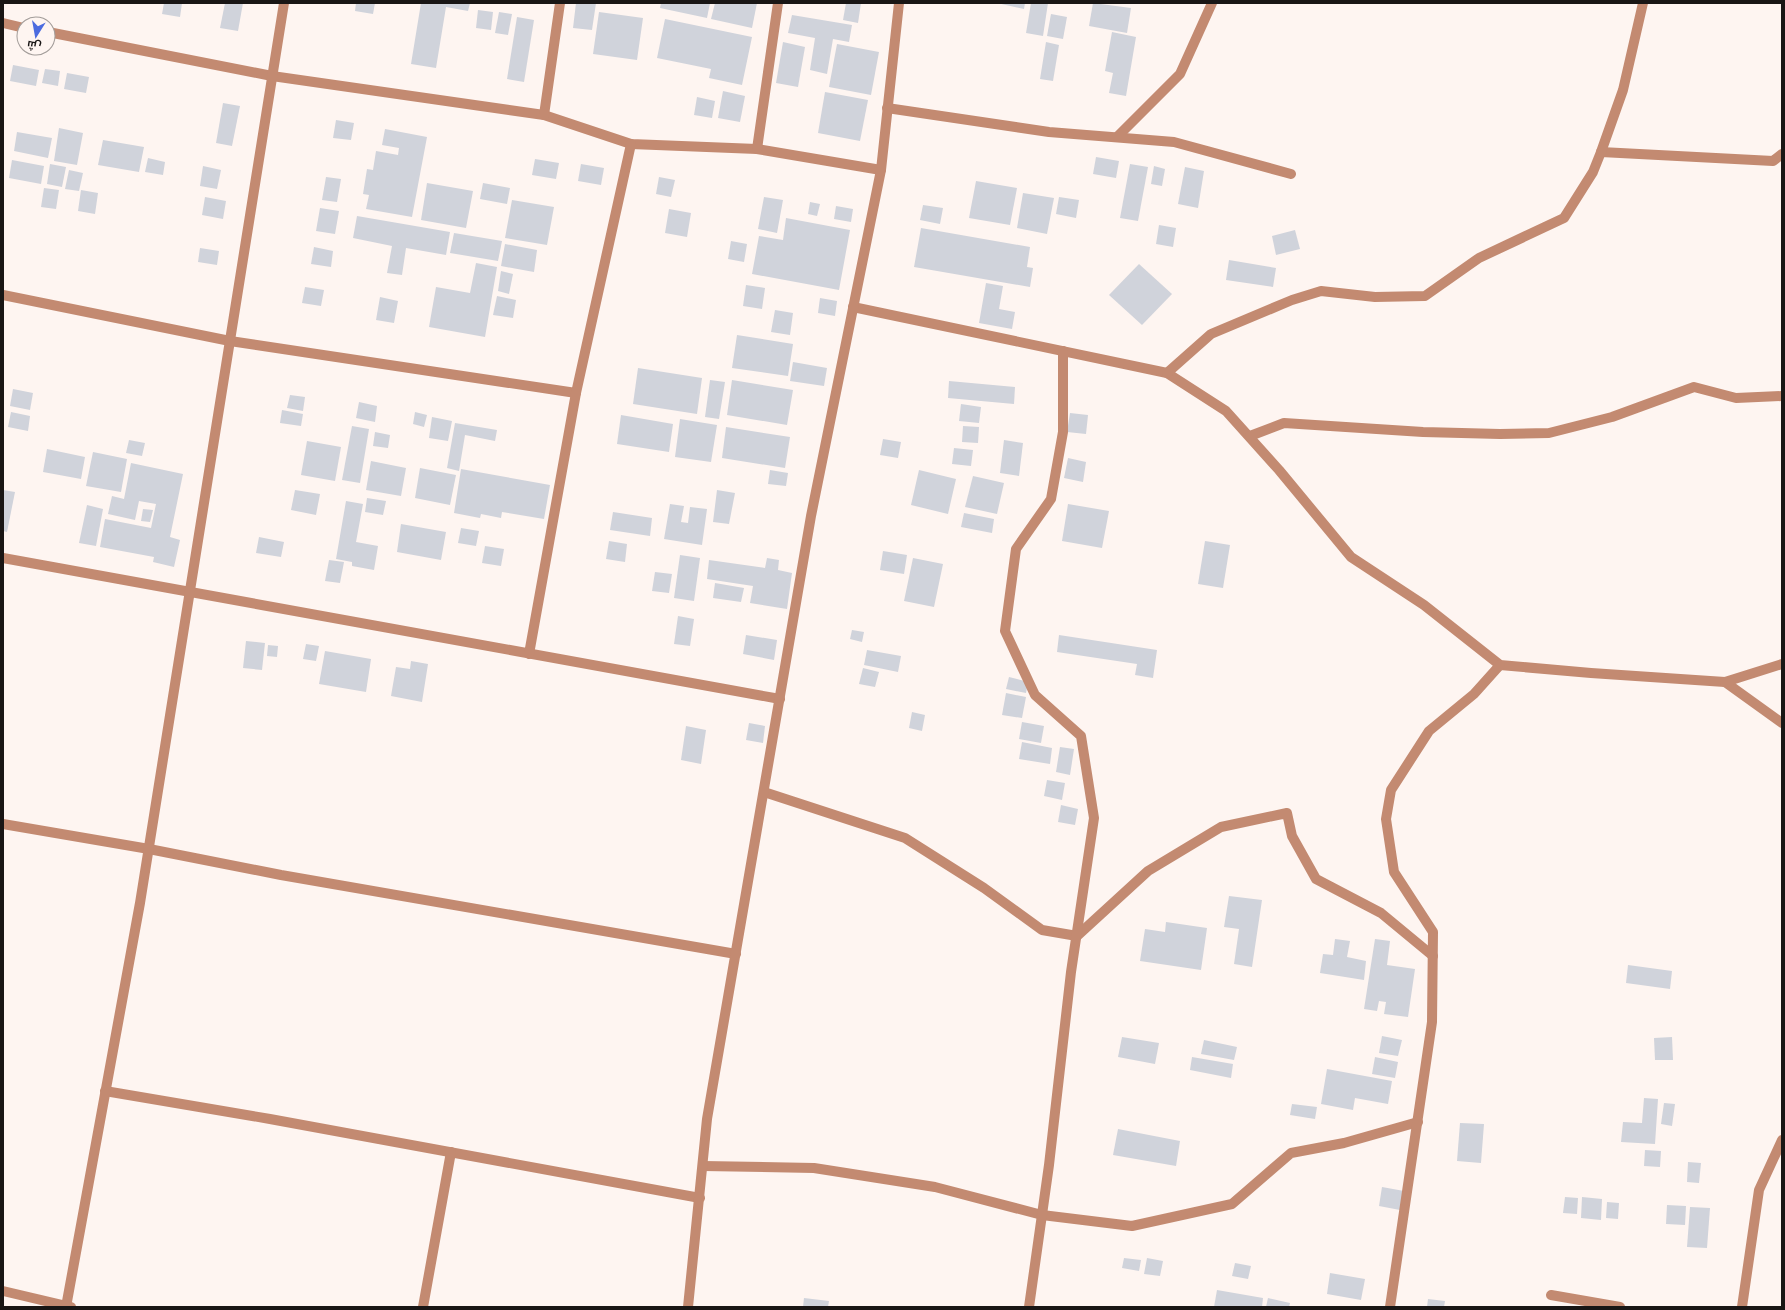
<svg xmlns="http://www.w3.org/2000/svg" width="1785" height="1310" font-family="'Alegreya Sans',Cairo,sans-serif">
<rect width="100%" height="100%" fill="#fef5f1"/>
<g fill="#d0d3db">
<path d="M 164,3 L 182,3 L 180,17 L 162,14 Z"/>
<path d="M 225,3 L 243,3 L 238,31 L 220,28 Z"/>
<path d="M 356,3 L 375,3 L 373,14 L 355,11 Z"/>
<path d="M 421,3 L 470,3 L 468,11 L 446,7 L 436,68 L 411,64 Z"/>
<path d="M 576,3 L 596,3 L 592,30 L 573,28 Z"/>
<path d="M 661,3 L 710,3 L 707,18 L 660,8 Z"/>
<path d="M 715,3 L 757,3 L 752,28 L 711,19 Z"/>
<path d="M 846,3 L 861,3 L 858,23 L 843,20 Z"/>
<path d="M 997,3 L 1025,3 L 1024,9 Z"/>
<path d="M 1031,3 L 1048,3 L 1043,36 L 1026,33 Z"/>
<path d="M 1093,3 L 1131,8 L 1127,33 L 1089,26 Z"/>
<path d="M 478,10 L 493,12 L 491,30 L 476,28 Z"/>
<path d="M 499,12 L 512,14 L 508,35 L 495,33 Z"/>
<path d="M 599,12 L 643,18 L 637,60 L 593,54 Z"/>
<path d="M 1051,14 L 1067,17 L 1063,39 L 1047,36 Z"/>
<path d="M 792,15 L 852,25 L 849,42 L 833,39 L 827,74 L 810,70 L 815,38 L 788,33 Z"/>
<path d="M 517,17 L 534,20 L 524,82 L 507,79 Z"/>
<path d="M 665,19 L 752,37 L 742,85 L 709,78 L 711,69 L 657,58 Z"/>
<path d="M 1112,32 L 1136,37 L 1126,96 L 1109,93 L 1113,73 L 1105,71 Z"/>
<path d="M 783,42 L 805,47 L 798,87 L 776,83 Z"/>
<path d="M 1046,42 L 1059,45 L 1053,81 L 1040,79 Z"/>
<path d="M 837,44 L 879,52 L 871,95 L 829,87 Z"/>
<path d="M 13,65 L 39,70 L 36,86 L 10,81 Z"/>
<path d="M 45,69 L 60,71 L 58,86 L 42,83 Z"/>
<path d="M 67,73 L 89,77 L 86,93 L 64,89 Z"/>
<path d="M 723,91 L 745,96 L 740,122 L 718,118 Z"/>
<path d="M 825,92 L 868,100 L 860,141 L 818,133 Z"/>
<path d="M 697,97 L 715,101 L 712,118 L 694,115 Z"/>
<path d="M 223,103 L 240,106 L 232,146 L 216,143 Z"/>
<path d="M 336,120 L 354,123 L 351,140 L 333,138 Z"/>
<path d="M 59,128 L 83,133 L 77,165 L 54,161 Z"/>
<path d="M 385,129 L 427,137 L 412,217 L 366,209 L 369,195 L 363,194 L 367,169 L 373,170 L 376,151 L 398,155 L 399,148 L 382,145 Z"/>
<path d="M 17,132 L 52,138 L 48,158 L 14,151 Z"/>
<path d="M 103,140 L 144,147 L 139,172 L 98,165 Z"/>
<path d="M 1096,157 L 1119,161 L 1116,178 L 1093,174 Z"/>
<path d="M 148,158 L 165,162 L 163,175 L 145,172 Z"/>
<path d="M 535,159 L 559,163 L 556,179 L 532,175 Z"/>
<path d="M 12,160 L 44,166 L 41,184 L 9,178 Z"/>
<path d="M 50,164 L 66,167 L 62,187 L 47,184 Z"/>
<path d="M 581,164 L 604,168 L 601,185 L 578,181 Z"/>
<path d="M 1130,164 L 1148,167 L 1138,221 L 1120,218 Z"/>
<path d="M 203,166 L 221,170 L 217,189 L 200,186 Z"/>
<path d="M 1154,166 L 1165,169 L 1162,186 L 1151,184 Z"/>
<path d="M 1185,167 L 1204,171 L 1198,208 L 1178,204 Z"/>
<path d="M 69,170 L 83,173 L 79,191 L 65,189 Z"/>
<path d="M 326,177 L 341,179 L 337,202 L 322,200 Z"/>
<path d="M 659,177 L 675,180 L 671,197 L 656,194 Z"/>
<path d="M 976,181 L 1017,188 L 1010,225 L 969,218 Z"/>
<path d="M 427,183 L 473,191 L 466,228 L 421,220 Z"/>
<path d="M 483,183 L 510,188 L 507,204 L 480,199 Z"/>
<path d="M 44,188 L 59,190 L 56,209 L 41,207 Z"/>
<path d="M 81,190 L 98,193 L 95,214 L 78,211 Z"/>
<path d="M 1023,193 L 1054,198 L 1047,234 L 1017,228 Z"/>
<path d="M 205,197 L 226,201 L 223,219 L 202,215 Z"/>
<path d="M 764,197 L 783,200 L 777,233 L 758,229 Z"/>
<path d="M 1059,197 L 1079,200 L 1076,218 L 1056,214 Z"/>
<path d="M 512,200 L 554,207 L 547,245 L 505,238 Z"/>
<path d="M 810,202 L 820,204 L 817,216 L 808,214 Z"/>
<path d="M 923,205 L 943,208 L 940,224 L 920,220 Z"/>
<path d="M 836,206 L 853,209 L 851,222 L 834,219 Z"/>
<path d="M 320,208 L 339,211 L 335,234 L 316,231 Z"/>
<path d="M 669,209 L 691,213 L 687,237 L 665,233 Z"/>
<path d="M 357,216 L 450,232 L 446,255 L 406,248 L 402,275 L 387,273 L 392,246 L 353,238 Z"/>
<path d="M 786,218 L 850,230 L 839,290 L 752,274 L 759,236 L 783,240 Z"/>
<path d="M 1159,225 L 1176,228 L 1173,247 L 1156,244 Z"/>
<path d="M 921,228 L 1030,247 L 1027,267 L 1033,268 L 1030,287 L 914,267 Z"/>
<path d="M 1295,230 L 1300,249 L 1276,255 L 1272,236 Z"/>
<path d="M 454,233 L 502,241 L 498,261 L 450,253 Z"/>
<path d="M 731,241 L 747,244 L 744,262 L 728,259 Z"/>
<path d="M 505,244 L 537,250 L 534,272 L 501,266 Z"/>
<path d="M 314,247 L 333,251 L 331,267 L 311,264 Z"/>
<path d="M 200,248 L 219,251 L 217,265 L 198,262 Z"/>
<path d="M 1229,260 L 1276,268 L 1273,287 L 1226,280 Z"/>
<path d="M 476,263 L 497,267 L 485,337 L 429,327 L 436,287 L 470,293 Z"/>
<path d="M 1139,264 L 1172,294 L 1142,325 L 1109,295 Z"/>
<path d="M 501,271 L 513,274 L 509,294 L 498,291 Z"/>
<path d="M 986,283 L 1003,286 L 999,309 L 1015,312 L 1012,329 L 979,323 Z"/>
<path d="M 746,285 L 765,288 L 762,309 L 743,306 Z"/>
<path d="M 305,287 L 324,290 L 321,306 L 302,303 Z"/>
<path d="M 497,296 L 516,300 L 513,318 L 493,315 Z"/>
<path d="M 380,297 L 398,301 L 394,323 L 376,320 Z"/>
<path d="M 820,298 L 837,301 L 835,316 L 818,313 Z"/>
<path d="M 775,310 L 793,313 L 790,335 L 771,332 Z"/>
<path d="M 737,335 L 793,344 L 788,376 L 732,368 Z"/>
<path d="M 793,362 L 827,368 L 824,386 L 790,381 Z"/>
<path d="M 638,368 L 702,378 L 697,414 L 633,404 Z"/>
<path d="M 710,380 L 725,382 L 719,419 L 705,417 Z"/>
<path d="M 732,380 L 793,390 L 787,425 L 727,415 Z"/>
<path d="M 949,381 L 1015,387 L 1014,404 L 948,398 Z"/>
<path d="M 13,389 L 33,393 L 30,410 L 10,406 Z"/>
<path d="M 290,395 L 305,397 L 303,411 L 287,408 Z"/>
<path d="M 359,402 L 377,406 L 375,422 L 356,418 Z"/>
<path d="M 961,404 L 981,407 L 979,423 L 959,421 Z"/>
<path d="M 282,410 L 303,414 L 301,426 L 280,423 Z"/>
<path d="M 11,412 L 30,416 L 28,431 L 8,427 Z"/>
<path d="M 415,412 L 427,415 L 424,427 L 413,424 Z"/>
<path d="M 1070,413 L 1088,415 L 1086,434 L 1067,432 Z"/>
<path d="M 621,415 L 673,424 L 669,452 L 617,444 Z"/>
<path d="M 432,417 L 452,421 L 448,441 L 429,438 Z"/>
<path d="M 680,419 L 717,425 L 711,462 L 675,457 Z"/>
<path d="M 455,423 L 497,430 L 495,441 L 465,435 L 459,471 L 447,468 Z"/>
<path d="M 352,426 L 369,429 L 360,483 L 342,480 Z"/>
<path d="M 963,426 L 979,427 L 978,443 L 962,442 Z"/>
<path d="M 726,427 L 790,437 L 785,468 L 722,458 Z"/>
<path d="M 375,432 L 390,435 L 388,448 L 373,446 Z"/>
<path d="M 883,439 L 901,442 L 898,458 L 880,455 Z"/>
<path d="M 129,440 L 145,443 L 142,456 L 126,453 Z"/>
<path d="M 1004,440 L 1023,443 L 1019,476 L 1000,473 Z"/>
<path d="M 307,441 L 341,447 L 335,481 L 301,475 Z"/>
<path d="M 954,448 L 973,450 L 971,466 L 952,464 Z"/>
<path d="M 47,449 L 85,457 L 81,479 L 43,472 Z"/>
<path d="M 93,452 L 127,459 L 121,492 L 86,486 Z"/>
<path d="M 1068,458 L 1086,462 L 1083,482 L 1064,478 Z"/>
<path d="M 371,461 L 406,468 L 401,496 L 366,490 Z"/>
<path d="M 131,463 L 183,474 L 170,537 L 180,540 L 174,567 L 153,562 L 154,557 L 100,547 L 105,519 L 151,528 L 156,504 L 139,501 L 135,520 L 108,514 L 112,496 L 124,499 Z"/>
<path d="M 420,468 L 456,475 L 450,505 L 415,498 Z"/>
<path d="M 461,469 L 550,485 L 544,519 L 502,512 L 501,518 L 481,514 L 480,518 L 454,513 Z"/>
<path d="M 770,470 L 788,473 L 786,486 L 768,484 Z"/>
<path d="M 919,470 L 956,479 L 948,514 L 911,505 Z"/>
<path d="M 973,476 L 1004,483 L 997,514 L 965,507 Z"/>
<path d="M 3,490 L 15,492 L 7,532 L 3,531 Z"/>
<path d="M 295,490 L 320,494 L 316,515 L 291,510 Z"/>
<path d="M 717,490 L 735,493 L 729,524 L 713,522 Z"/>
<path d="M 367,498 L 386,501 L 383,515 L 365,512 Z"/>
<path d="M 346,501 L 363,504 L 356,542 L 378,546 L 374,570 L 352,566 L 352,562 L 336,559 Z"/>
<path d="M 670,504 L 684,506 L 681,522 L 688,523 L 690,507 L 707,509 L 702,545 L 664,539 Z"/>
<path d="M 1068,504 L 1109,511 L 1102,548 L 1062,541 Z"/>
<path d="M 87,505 L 103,509 L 96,546 L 79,543 Z"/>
<path d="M 143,509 L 153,510 L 150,522 L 141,521 Z"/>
<path d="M 613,512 L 652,518 L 650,536 L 610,530 Z"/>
<path d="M 964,513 L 994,519 L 992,533 L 961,527 Z"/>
<path d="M 401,524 L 446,532 L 441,560 L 397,552 Z"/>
<path d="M 461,528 L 479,531 L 476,546 L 458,543 Z"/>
<path d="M 259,537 L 284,542 L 281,557 L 256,553 Z"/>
<path d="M 609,541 L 627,544 L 625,562 L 606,559 Z"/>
<path d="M 1205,541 L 1230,545 L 1223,588 L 1198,584 Z"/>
<path d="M 485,546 L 504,549 L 501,566 L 482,563 Z"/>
<path d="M 883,551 L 907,555 L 904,574 L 880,570 Z"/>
<path d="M 680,555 L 700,558 L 694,601 L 674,598 Z"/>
<path d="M 767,558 L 779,560 L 778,570 L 792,573 L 787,609 L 750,603 L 753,586 L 707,579 L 709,560 L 765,568 Z"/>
<path d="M 913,558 L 943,564 L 934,607 L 904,601 Z"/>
<path d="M 329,560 L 344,562 L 340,583 L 325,581 Z"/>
<path d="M 655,572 L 672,574 L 669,593 L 652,591 Z"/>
<path d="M 715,583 L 744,588 L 741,602 L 713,598 Z"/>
<path d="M 678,616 L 694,619 L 690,646 L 674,644 Z"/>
<path d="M 852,630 L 864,632 L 862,642 L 850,639 Z"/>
<path d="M 746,635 L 777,640 L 774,660 L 743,654 Z"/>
<path d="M 1059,635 L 1157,650 L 1153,678 L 1135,675 L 1137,664 L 1057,652 Z"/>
<path d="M 246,641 L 265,643 L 262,670 L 243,668 Z"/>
<path d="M 306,644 L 319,646 L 316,661 L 303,659 Z"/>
<path d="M 268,645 L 278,646 L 277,657 L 267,656 Z"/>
<path d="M 867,650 L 901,656 L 898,672 L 864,665 Z"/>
<path d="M 325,651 L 371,659 L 366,692 L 319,684 Z"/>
<path d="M 411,661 L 428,664 L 422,702 L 391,696 L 396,667 L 410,669 Z"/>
<path d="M 863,668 L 879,672 L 875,687 L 859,684 Z"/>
<path d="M 1009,677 L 1028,682 L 1026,693 L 1006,689 Z"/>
<path d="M 1006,693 L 1026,697 L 1022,718 L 1002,715 Z"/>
<path d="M 912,712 L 925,715 L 922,731 L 909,728 Z"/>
<path d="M 1022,722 L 1044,726 L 1041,743 L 1019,739 Z"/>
<path d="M 749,723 L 765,726 L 763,743 L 746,740 Z"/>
<path d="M 686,726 L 706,730 L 701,764 L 681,760 Z"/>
<path d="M 1022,742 L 1052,748 L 1050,764 L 1019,759 Z"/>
<path d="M 1060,747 L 1074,749 L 1070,775 L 1056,772 Z"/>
<path d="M 1047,780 L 1065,783 L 1062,800 L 1044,796 Z"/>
<path d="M 1061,805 L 1078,809 L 1075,825 L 1058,822 Z"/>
<path d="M 1229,896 L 1262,900 L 1252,967 L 1234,964 L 1239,929 L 1224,927 Z"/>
<path d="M 1166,922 L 1207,928 L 1201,970 L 1140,961 L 1145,929 L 1165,932 Z"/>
<path d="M 1335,939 L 1350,941 L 1347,957 L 1366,961 L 1364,980 L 1320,973 L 1323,954 L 1333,955 Z"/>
<path d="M 1375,939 L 1390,941 L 1387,965 L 1415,969 L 1408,1017 L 1384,1014 L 1386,1002 L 1379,1001 L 1377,1011 L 1364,1009 Z"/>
<path d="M 1628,965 L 1672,971 L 1670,989 L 1626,983 Z"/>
<path d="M 1382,1036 L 1402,1040 L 1398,1056 L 1379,1053 Z"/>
<path d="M 1122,1037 L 1159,1043 L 1155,1064 L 1118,1057 Z"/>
<path d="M 1672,1037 L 1673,1060 L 1655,1060 L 1654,1038 Z"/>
<path d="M 1204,1040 L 1237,1047 L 1234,1060 L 1201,1054 Z"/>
<path d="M 1192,1057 L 1233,1064 L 1231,1078 L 1190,1070 Z"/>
<path d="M 1375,1057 L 1398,1062 L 1395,1078 L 1372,1074 Z"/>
<path d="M 1327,1069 L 1392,1081 L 1388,1104 L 1355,1098 L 1353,1110 L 1321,1104 Z"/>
<path d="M 1644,1098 L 1658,1099 L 1655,1144 L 1621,1142 L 1623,1122 L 1642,1123 Z"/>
<path d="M 1664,1103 L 1675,1104 L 1672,1126 L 1661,1124 Z"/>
<path d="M 1292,1104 L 1317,1107 L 1315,1119 L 1290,1115 Z"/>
<path d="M 1460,1123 L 1484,1124 L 1481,1163 L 1457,1161 Z"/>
<path d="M 1118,1129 L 1180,1141 L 1176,1166 L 1113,1155 Z"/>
<path d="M 1645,1150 L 1661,1151 L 1660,1167 L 1644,1166 Z"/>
<path d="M 1688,1162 L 1701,1163 L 1699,1183 L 1687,1182 Z"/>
<path d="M 1382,1187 L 1404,1191 L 1400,1210 L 1379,1206 Z"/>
<path d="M 1565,1197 L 1578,1198 L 1577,1214 L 1563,1213 Z"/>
<path d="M 1582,1197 L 1602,1199 L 1601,1220 L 1581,1218 Z"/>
<path d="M 1607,1202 L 1619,1203 L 1618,1219 L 1606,1218 Z"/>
<path d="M 1667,1205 L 1686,1206 L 1685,1225 L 1666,1224 Z"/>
<path d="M 1690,1207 L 1710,1208 L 1707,1248 L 1687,1247 Z"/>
<path d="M 1124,1258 L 1141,1260 L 1139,1271 L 1122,1268 Z"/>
<path d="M 1147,1258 L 1163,1261 L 1160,1276 L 1144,1274 Z"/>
<path d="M 1235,1263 L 1251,1266 L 1248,1279 L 1232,1276 Z"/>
<path d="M 1330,1273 L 1365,1279 L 1361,1300 L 1327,1294 Z"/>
<path d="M 1217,1290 L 1263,1298 L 1262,1307 L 1214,1307 Z"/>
<path d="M 804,1298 L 829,1301 L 828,1307 L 803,1307 Z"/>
<path d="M 1268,1298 L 1290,1303 L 1289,1307 L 1266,1307 Z"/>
<path d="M 1428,1299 L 1445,1301 L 1444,1307 L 1427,1307 Z"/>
</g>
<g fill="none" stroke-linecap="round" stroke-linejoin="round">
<g stroke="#c38a71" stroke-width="10">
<path d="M 3,23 L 24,28"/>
<path d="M 48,32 L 272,76 L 544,115 L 631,144 L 757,149 L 881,170"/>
<path d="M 887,108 L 1049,132 L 1174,142 L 1291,174"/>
<path d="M 544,115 L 560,3"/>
<path d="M 1117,137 L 1180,74 L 1212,3"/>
<path d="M 757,149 L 778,3"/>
<path d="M 1601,152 L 1773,161 L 1782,154"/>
<path d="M 3,295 L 230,341 L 576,393"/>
<path d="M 853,307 L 1167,373 L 1226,411 L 1279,470 L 1351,557 L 1424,605 L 1500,665 L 1591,673 L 1725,682 L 1782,723"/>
<path d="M 1167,373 L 1211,334 L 1292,300 L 1321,291 L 1375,297 L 1425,296 L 1479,258 L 1564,218 L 1593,172 L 1601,152 L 1623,90 L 1643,3"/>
<path d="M 1250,436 L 1284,423 L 1423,432 L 1500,434 L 1549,433 L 1612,417 L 1694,387 L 1736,398 L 1782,396"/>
<path d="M 3,558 L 780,699"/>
<path d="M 529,654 L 576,393 L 631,144"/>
<path d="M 1725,682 L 1782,664"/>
<path d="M 764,792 L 905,838 L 984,888 L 1042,930 L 1077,936 L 1148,871 L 1221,827 L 1287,813 L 1292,836 L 1316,879 L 1381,913 L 1433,956"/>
<path d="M 3,824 L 149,849 L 281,875 L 736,954"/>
<path d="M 105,1091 L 270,1119 L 700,1198"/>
<path d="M 703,1166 L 814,1168 L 935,1187 L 1042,1215 L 1132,1226 L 1232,1204 L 1291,1153 L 1344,1143 L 1418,1122"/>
<path d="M 3,1291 L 71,1307"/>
<path d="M 1551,1295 L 1620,1307"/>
<path d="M 66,1307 L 140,903 L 284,3"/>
<path d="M 423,1307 L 451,1152"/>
<path d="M 688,1307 L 707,1119 L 811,516 L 881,170 L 899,3"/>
<path d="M 1029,1307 L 1049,1165 L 1071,972 L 1094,818 L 1081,736 L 1035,695 L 1005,631 L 1016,549 L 1051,499 L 1063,432 L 1063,351"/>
<path d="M 1390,1307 L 1432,1022 L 1433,932 L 1394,872 L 1386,819 L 1391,790 L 1429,731 L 1474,694 L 1500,665"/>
<path d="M 1742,1307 L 1759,1190 L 1782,1140"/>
</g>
</g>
<rect width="1785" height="1310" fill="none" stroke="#191615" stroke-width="8"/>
<g transform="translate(36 36) rotate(191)"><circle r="19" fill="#fef5f1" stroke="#a29c99"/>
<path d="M0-3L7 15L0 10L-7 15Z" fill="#4b6bdf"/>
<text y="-6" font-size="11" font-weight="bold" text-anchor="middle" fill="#191615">ش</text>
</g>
</svg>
